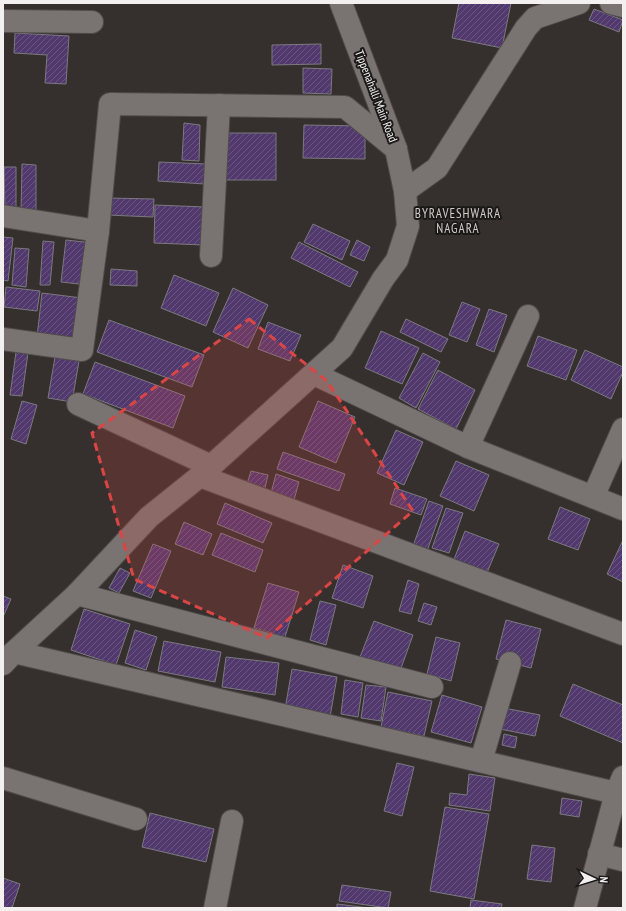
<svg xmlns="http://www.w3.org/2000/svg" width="626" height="911" font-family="'PT Sans Narrow',sans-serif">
<defs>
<pattern id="building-hatch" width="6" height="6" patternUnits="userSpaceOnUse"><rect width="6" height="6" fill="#51396d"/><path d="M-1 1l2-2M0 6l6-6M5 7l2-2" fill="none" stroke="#6a5682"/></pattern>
</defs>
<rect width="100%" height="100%" fill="#35302e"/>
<g fill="url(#building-hatch)" stroke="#7b797e">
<path d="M 459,3 L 511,3 L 502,48 L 452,38 Z"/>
<path d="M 594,9 L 623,20 L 619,32 L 589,20 Z"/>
<path d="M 15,33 L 69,36 L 66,84 L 45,83 L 47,55 L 14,53 Z"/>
<path d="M 321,44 L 321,64 L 272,65 L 272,45 Z"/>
<path d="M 303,68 L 332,69 L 331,94 L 303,93 Z"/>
<path d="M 184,123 L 200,125 L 199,161 L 182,160 Z"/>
<path d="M 304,125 L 365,126 L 365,159 L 303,158 Z"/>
<rect x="220" y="133" width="56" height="47"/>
<path d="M 159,162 L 206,164 L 205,184 L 158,181 Z"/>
<path d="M 22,164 L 36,165 L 36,213 L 21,213 Z"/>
<path d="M 4,167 L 16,167 L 16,212 L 5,212 Z"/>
<path d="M 108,198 L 154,199 L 153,217 L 107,215 Z"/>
<path d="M 155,205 L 205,207 L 204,245 L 154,243 Z"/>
<path d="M 313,224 L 350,241 L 342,260 L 304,242 Z"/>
<path d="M 3,237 L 13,238 L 8,281 L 3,280 Z"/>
<path d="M 66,240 L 93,243 L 88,285 L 61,282 Z"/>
<path d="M 357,240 L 370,247 L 364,261 L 350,255 Z"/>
<path d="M 43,241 L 54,242 L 50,285 L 40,285 Z"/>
<path d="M 299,242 L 358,272 L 350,287 L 291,258 Z"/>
<path d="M 15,248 L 29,249 L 26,287 L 12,285 Z"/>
<path d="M 111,269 L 137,271 L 137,286 L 110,285 Z"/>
<path d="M 174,275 L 219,293 L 206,326 L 161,308 Z"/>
<path d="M 6,287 L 40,291 L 37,311 L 4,307 Z"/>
<path d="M 233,288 L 268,305 L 248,348 L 213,332 Z"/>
<path d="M 42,293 L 82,298 L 76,341 L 37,337 Z"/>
<path d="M 462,302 L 480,309 L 467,342 L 449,335 Z"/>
<path d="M 489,309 L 507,315 L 494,352 L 476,345 Z"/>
<path d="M 406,319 L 448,339 L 441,352 L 400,332 Z"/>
<path d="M 109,320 L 204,355 L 192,387 L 97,352 Z"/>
<path d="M 268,322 L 301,335 L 290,361 L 258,349 Z"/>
<path d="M 381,331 L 419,348 L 402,384 L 365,368 Z"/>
<path d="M 538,336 L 577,350 L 566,380 L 527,366 Z"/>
<path d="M 585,350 L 623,367 L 623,372 L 611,399 L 571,380 Z"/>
<path d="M 16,352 L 28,353 L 22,396 L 10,395 Z"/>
<path d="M 423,353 L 440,362 L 416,408 L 399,398 Z"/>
<path d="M 55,357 L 79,361 L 72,402 L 48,398 Z"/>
<path d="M 95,362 L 185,396 L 173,428 L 83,394 Z"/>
<path d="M 438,370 L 475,390 L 456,429 L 418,409 Z"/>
<path d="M 22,401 L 37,405 L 26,444 L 11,439 Z"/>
<path d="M 318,401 L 355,417 L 336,463 L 299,447 Z"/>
<path d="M 396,430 L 423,442 L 404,485 L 377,473 Z"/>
<path d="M 283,452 L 345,474 L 339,491 L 277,469 Z"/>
<path d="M 456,461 L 489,475 L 474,511 L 440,496 Z"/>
<path d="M 251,471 L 268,475 L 265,488 L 247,484 Z"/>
<path d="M 276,474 L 299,482 L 294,500 L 271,493 Z"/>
<path d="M 395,488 L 427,499 L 421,515 L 390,504 Z"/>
<path d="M 429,501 L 443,506 L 426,554 L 412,549 Z"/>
<path d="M 225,503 L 272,523 L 263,543 L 217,524 Z"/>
<path d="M 560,507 L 590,519 L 578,550 L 548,539 Z"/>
<path d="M 446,508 L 463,513 L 449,553 L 432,548 Z"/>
<path d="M 184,522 L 212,534 L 203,555 L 175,544 Z"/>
<path d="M 465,531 L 499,544 L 486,575 L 453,562 Z"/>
<path d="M 221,533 L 263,550 L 255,572 L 212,555 Z"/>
<path d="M 623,540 L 623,582 L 607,574 Z"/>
<path d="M 153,544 L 171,551 L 151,598 L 133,591 Z"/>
<path d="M 343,565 L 373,576 L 363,608 L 332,598 Z"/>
<path d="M 120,568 L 130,573 L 119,593 L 109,588 Z"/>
<path d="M 408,580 L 419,584 L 411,614 L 399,611 Z"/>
<path d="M 268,583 L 299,592 L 285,637 L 254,628 Z"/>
<path d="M 3,596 L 11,599 L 3,617 Z"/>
<path d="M 320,601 L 336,605 L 326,645 L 310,640 Z"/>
<path d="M 424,603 L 437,607 L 431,625 L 418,621 Z"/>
<path d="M 84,609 L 130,624 L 116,665 L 71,650 Z"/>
<path d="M 506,620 L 541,629 L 531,668 L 496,659 Z"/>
<path d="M 374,621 L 413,635 L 400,671 L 360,657 Z"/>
<path d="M 135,630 L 157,637 L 146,670 L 125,663 Z"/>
<path d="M 436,637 L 460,643 L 451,681 L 427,674 Z"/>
<path d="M 164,641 L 221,652 L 215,682 L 158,671 Z"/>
<path d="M 226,657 L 279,663 L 275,695 L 222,687 Z"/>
<path d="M 292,669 L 337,677 L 330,717 L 285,709 Z"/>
<path d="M 345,680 L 363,683 L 358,717 L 341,714 Z"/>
<path d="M 573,684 L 623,705 L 623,743 L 560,716 Z"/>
<path d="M 366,685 L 386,687 L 381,721 L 361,718 Z"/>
<path d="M 388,692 L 432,701 L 424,736 L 381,727 Z"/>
<path d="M 442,695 L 482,707 L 471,743 L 431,732 Z"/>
<path d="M 504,708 L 540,715 L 535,736 L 500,729 Z"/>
<path d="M 504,734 L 517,737 L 515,748 L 502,745 Z"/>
<path d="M 397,763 L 414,767 L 402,816 L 384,811 Z"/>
<path d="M 469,774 L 495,778 L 490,811 L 449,805 L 450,793 L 467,795 Z"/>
<path d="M 562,798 L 582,801 L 579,817 L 560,814 Z"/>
<path d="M 445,807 L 489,814 L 474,899 L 430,891 Z"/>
<path d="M 150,813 L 214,829 L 206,862 L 142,847 Z"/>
<path d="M 532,845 L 555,848 L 551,882 L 527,879 Z"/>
<path d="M 3,878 L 20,884 L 12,908 L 3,908 Z"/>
<path d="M 342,885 L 391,892 L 388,908 L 339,901 Z"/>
<path d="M 471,900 L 502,904 L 501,908 L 470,908 Z"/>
<path d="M 337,904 L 369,908 L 337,908 Z"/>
</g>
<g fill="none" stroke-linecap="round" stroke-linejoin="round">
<g stroke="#504c4b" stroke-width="24">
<g id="minor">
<path d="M 611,3 L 623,6"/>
<path d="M 3,21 L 92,22"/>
<path d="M 405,191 L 437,168 L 526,28 L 535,18 L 579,3"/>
<path d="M 3,216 L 98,231"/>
<path d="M 211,256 L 219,105"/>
<path d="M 3,339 L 82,350 L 98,231 L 110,104 L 345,107 L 396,149"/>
<path d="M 314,374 L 468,447 L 623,509"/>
<path d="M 78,404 L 211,466"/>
<path d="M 468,447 L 528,316"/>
<path d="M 200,476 L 623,634"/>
<path d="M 593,497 L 623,429"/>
<path d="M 77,594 L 432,687"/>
<path d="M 14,652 L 616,793"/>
<path d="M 481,761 L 510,663"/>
<path d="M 3,778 L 136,819"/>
<path d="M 599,854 L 623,860"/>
<path d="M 215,908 L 232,821"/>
<path d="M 585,908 L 616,793 L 623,777"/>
</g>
</g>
<g stroke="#504c4b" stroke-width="24">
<path id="tertiary" d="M 3,664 L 14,652 L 77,594 L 149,517 L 200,476 L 342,348 L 383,279 L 397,260 L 408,226 L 405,191 L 396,149 L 341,3"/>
</g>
<use href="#minor" stroke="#797371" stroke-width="22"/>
<use href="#tertiary" stroke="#797371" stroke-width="22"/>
</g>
<path fill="#da4646" fill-opacity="0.2" stroke="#da4646" stroke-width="3" stroke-dasharray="8 5" stroke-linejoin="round" d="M 249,319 L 327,381 L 413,511 L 267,638 L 134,579 L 92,433 Z"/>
<g text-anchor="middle" stroke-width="4" stroke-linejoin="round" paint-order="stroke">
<g font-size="12" fill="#f3f0ef" stroke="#1b1918">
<text transform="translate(376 96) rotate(69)" y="4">Tippenahalli Main Road</text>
</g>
<g font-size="13" letter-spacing="1" fill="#d1cbc8" stroke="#1b1918">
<text x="458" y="218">BYRAVESHWARA<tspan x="458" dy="15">NAGARA</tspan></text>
</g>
</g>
<rect width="626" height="911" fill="none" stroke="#f3f0ef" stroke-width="8"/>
<g transform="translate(594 879) rotate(94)" stroke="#1b1918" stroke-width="3" paint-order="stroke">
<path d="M0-3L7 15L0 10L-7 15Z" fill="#f3f0ef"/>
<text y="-6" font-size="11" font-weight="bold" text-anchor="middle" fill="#f3f0ef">N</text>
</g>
</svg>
